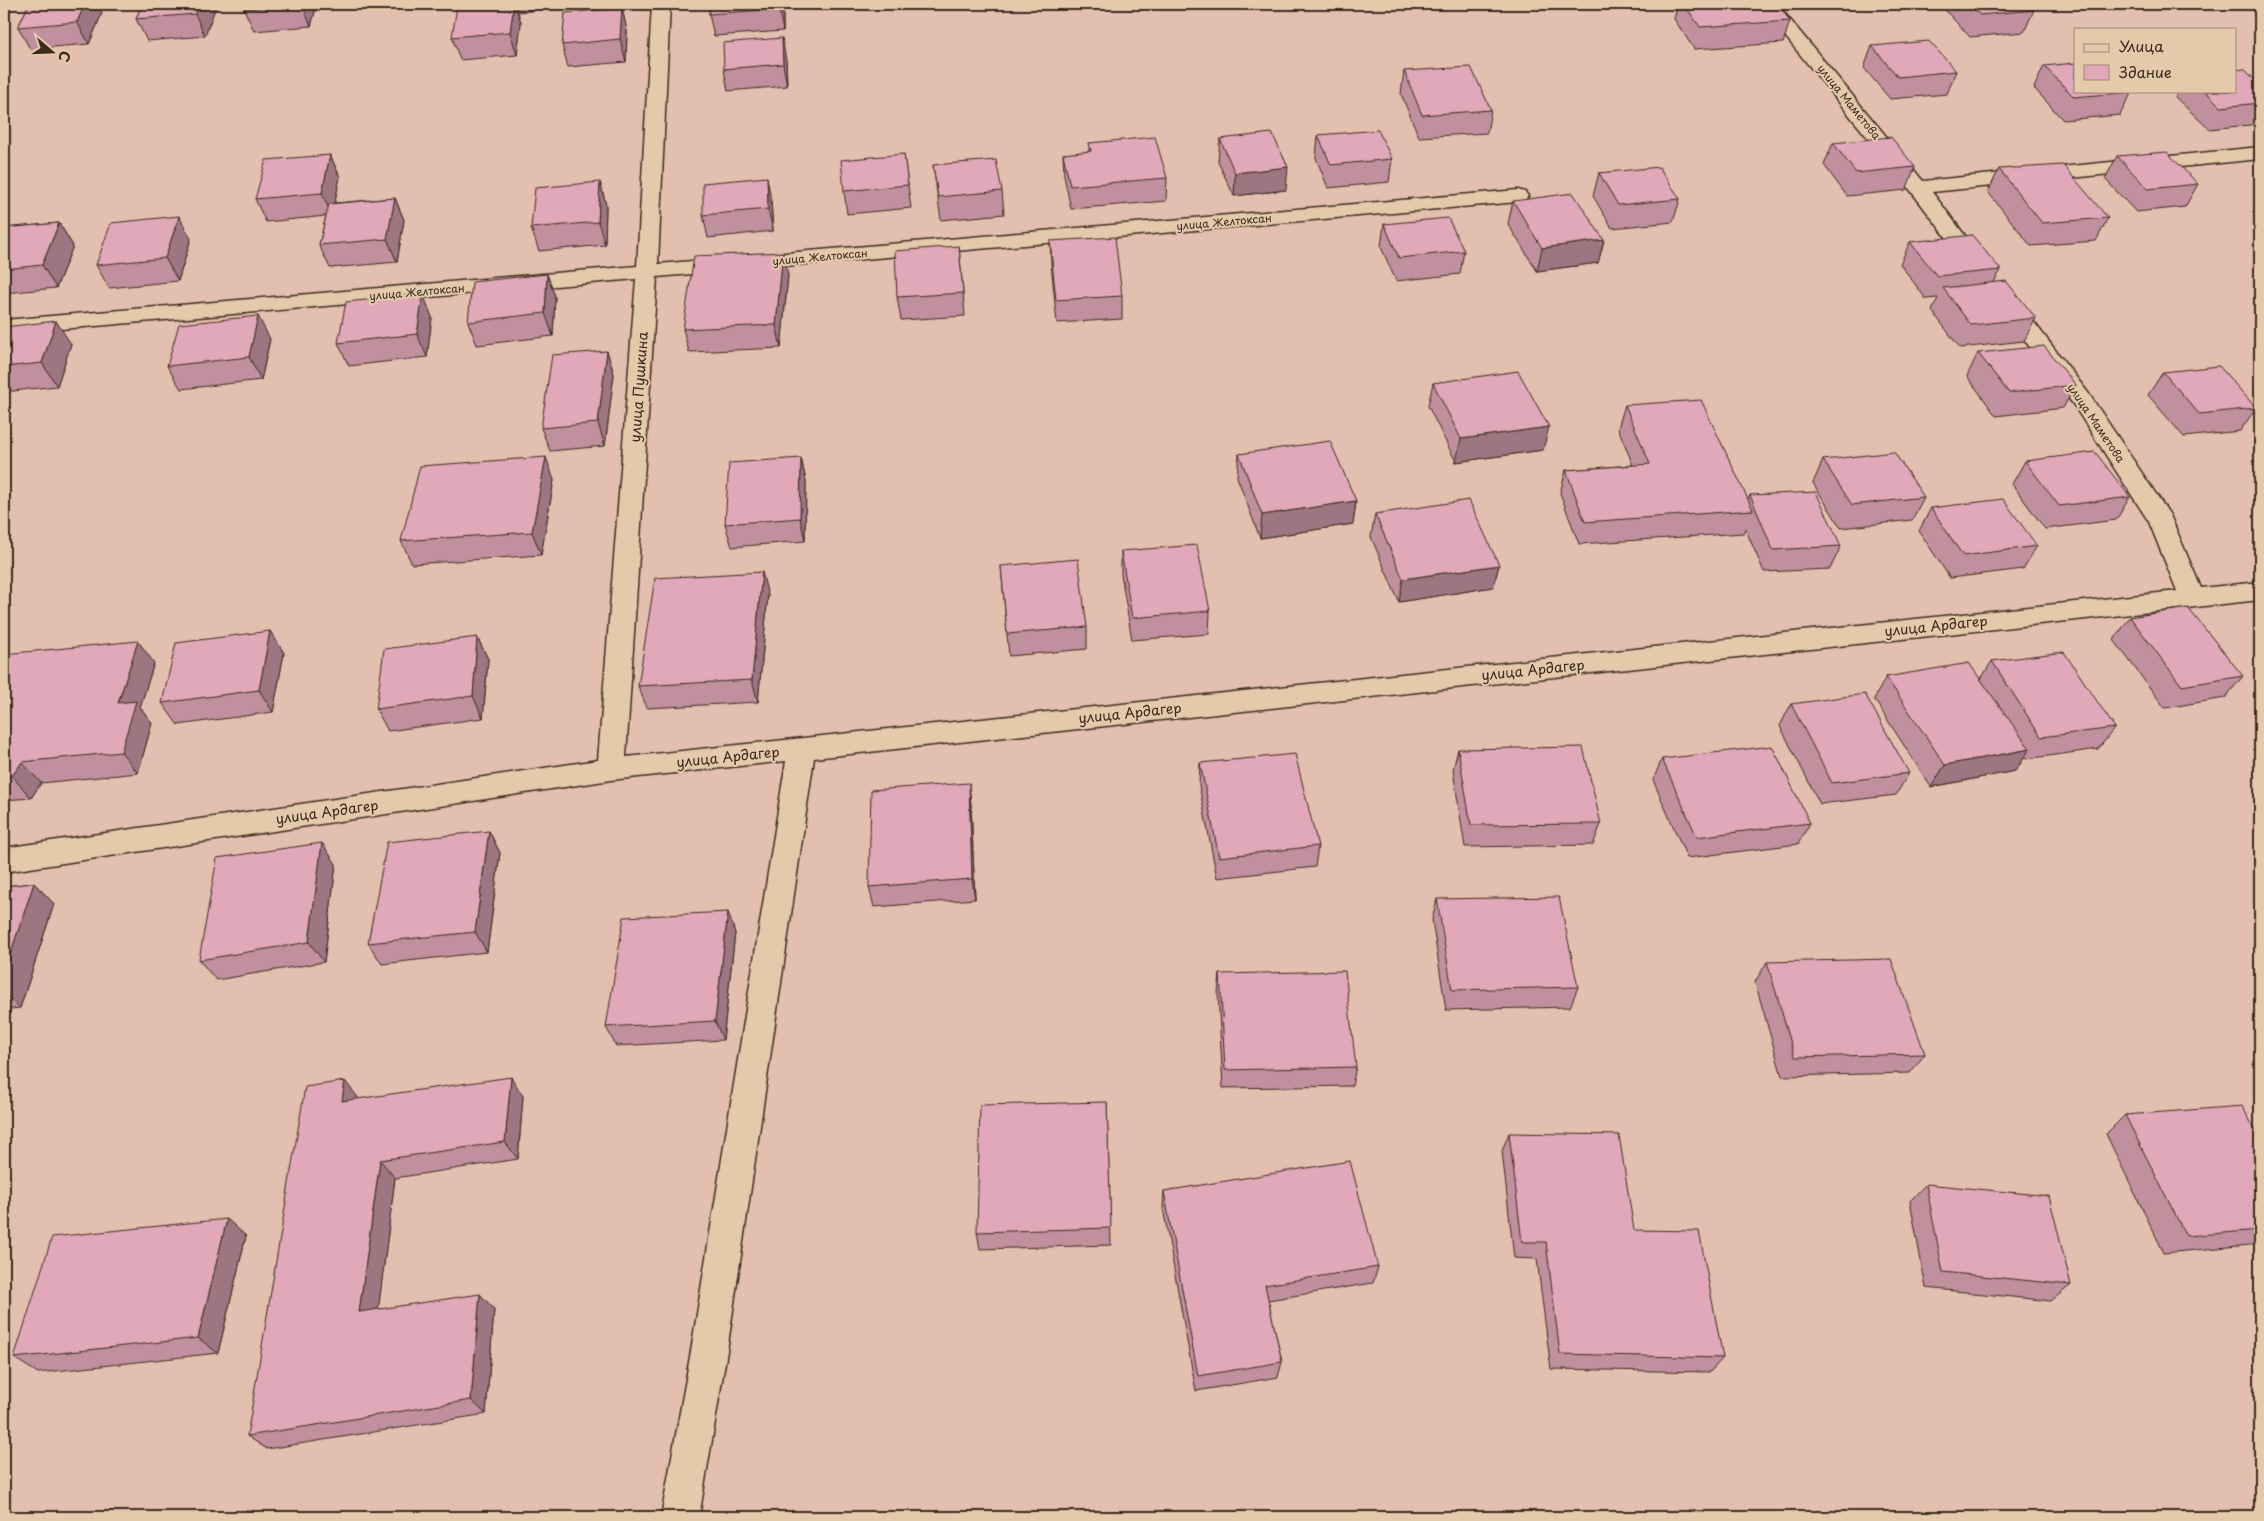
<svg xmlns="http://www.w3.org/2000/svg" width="2264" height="1521" font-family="'Playpen Sans',sans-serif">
<rect width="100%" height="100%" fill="#e3bfaf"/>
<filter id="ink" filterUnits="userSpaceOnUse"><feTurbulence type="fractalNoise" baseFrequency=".02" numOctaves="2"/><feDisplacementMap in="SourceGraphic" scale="10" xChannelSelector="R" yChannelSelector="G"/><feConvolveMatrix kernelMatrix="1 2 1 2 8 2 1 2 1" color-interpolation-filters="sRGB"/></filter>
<g filter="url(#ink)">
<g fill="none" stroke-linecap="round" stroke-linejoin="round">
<g stroke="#3b2a1e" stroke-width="3">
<g id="street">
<path d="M 652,4 L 670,4 L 658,264 L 1518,190 L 1525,192 L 1528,196 L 1525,200 L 1518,202 L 657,277 L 626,757 L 2177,591 L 2149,522 L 2073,404 L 1995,301 L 1998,296 L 2006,294 L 2014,296 L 2089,394 L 2170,515 L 2201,588 L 2260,582 L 2260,600 L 814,758 L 727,1351 L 699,1517 L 661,1517 L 691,1351 L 786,761 L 611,780 L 4,872 L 4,848 L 598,760 L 636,279 L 4,334 L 4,320 L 637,266 Z"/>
<path d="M 1759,4 L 1777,4 L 1923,181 L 2260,147 L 2260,159 L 1932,192 L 1989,267 L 1986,271 L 1979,273 L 1972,271 L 1911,191 Z"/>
</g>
</g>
<use href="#street" fill="#e4c9ab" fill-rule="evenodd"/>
</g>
<g fill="#c1909f" stroke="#3b2a1e">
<path d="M 29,4 L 97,4 L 102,13 L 89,44 L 30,49 L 18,27 Z"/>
<path d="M 142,4 L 215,4 L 216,6 L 205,36 L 147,41 L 136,19 Z"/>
<path d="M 246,4 L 317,4 L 311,26 L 254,31 L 244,9 Z"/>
<path d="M 471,4 L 532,4 L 531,11 L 518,12 L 521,23 L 517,55 L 460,60 L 452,37 L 472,5 Z"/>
<path d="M 710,4 L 783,4 L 783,31 L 714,36 L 709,14 Z"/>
<path d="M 1678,4 L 1778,4 L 1790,21 L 1783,43 L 1694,49 L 1674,19 Z"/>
<path d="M 1946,4 L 2028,4 L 2034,10 L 2024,32 L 1970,37 L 1944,9 Z"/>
<path d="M 622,8 L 627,31 L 626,62 L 568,67 L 562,45 Z"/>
<path d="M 1872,46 L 1956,71 L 1947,94 L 1890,99 L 1864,68 Z"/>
<path d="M 786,60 L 787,86 L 728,91 L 724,69 Z"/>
<path d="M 2044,66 L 2132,92 L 2120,115 L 2063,120 L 2034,88 Z"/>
<path d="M 1404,71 L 1491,110 L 1487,133 L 1419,137 L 1401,94 Z"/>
<path d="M 2260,85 L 2260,124 L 2209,129 L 2175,97 L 2179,91 L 2235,91 Z"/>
<path d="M 1318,135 L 1392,159 L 1389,182 L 1328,188 L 1316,158 Z"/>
<path d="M 1220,139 L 1286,190 L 1234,196 L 1218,162 Z"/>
<path d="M 1089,143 L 1167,178 L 1166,201 L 1071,209 L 1064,176 L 1063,154 L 1089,152 Z"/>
<path d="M 1833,143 L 1915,167 L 1906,190 L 1847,196 L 1824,165 Z"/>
<path d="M 904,154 L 911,208 L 847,214 L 844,191 Z"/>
<path d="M 330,155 L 340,177 L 334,203 L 395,198 L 404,220 L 397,262 L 330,268 L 319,245 L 326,216 L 266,222 L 255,199 Z"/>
<path d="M 2117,156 L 2198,184 L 2185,207 L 2136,212 L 2105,179 Z"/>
<path d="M 933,165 L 1002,191 L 1004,214 L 941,220 Z"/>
<path d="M 1999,169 L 2108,218 L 2096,241 L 2031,246 L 1988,192 Z"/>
<path d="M 1599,173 L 1680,199 L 1673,222 L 1612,228 L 1593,196 Z"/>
<path d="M 600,182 L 606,205 L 605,245 L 539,251 L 531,228 Z"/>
<path d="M 771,200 L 773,231 L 708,238 L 703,215 Z"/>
<path d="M 1513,201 L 1604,240 L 1598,263 L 1537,271 L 1508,224 Z"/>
<path d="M 59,223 L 73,246 L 56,288 L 4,293 L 4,228 Z"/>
<path d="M 1384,224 L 1464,251 L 1460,274 L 1396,281 L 1381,247 Z"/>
<path d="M 191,239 L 178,281 L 109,288 L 96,265 Z"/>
<path d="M 1050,241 L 1122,296 L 1122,319 L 1057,323 L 1051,264 Z"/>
<path d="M 1910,242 L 2001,270 L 1994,282 L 2036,318 L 2024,341 L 1960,348 L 1932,311 L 1938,298 L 1926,299 L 1900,264 Z"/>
<path d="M 959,246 L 965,316 L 901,320 L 897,297 Z"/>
<path d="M 547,274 L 555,297 L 553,336 L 477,345 L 468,322 Z"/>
<path d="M 788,275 L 781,348 L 689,352 L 683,329 Z"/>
<path d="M 432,317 L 427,357 L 349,366 L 338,343 Z"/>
<path d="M 4,327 L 71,344 L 57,386 L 4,392 Z"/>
<path d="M 270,339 L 261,380 L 181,389 L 167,366 Z"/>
<path d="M 607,351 L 614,374 L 605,446 L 550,451 L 541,428 Z"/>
<path d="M 1978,353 L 2076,385 L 2063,408 L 1996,416 L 1967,376 Z"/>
<path d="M 2163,372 L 2256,408 L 2240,431 L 2184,437 L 2148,395 Z"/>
<path d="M 1433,383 L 1543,450 L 1456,462 L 1428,406 Z"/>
<path d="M 1625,405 L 1748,500 L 1750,495 L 1841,546 L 1830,569 L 1764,572 L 1745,528 L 1743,533 L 1579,544 L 1560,493 L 1566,470 L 1633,465 L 1618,428 Z"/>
<path d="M 1239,454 L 1356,501 L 1353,524 L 1260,538 L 1237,477 Z"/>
<path d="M 801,458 L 806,481 L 805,541 L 732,547 L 725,524 Z"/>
<path d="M 1823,460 L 1924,497 L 1912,520 L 1841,528 L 1813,483 Z"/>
<path d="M 2025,461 L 2130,497 L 2116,520 L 2045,529 L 2012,484 Z"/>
<path d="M 554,480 L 541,555 L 412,564 L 401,541 Z"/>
<path d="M 1931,508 L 2037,546 L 2023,569 L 1950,578 L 1919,531 Z"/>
<path d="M 1375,514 L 1499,565 L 1493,587 L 1399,602 L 1371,537 Z"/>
<path d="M 1121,551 L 1210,611 L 1209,634 L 1132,640 L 1121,574 Z"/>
<path d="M 1001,566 L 1087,627 L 1087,649 L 1009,656 Z"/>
<path d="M 768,595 L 758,702 L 647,708 L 638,686 Z"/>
<path d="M 2130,617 L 2243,676 L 2225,698 L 2165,708 L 2114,640 Z"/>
<path d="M 270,631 L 284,653 L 273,712 L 178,725 L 162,703 Z"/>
<path d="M 477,637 L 488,659 L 483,718 L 388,731 L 376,709 Z"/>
<path d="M 4,654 L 154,663 L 140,707 L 152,723 L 138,773 L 41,783 L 31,798 L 4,800 Z"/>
<path d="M 1992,661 L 2115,728 L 2098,749 L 2026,759 L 2025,757 L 2015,771 L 1931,787 L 1874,699 L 1886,677 L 1981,679 Z"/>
<path d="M 1791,704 L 1909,773 L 1896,795 L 1820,804 L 1780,726 Z"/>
<path d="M 1458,749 L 1601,824 L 1593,845 L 1465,847 L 1453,770 Z"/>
<path d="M 1662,759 L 1810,823 L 1798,844 L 1687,858 L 1653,780 Z"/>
<path d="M 1200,763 L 1318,846 L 1315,867 L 1217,878 L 1199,785 Z"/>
<path d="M 971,804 L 975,899 L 874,907 L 869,887 Z"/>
<path d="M 489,831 L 500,853 L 487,952 L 382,964 L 368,943 Z"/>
<path d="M 336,864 L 324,962 L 216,980 L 199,960 Z"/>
<path d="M 34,883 L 54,904 L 20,1008 L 4,1010 L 4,886 Z"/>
<path d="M 1437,899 L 1578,987 L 1570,1007 L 1446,1010 L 1432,920 Z"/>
<path d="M 735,933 L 723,1040 L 616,1046 L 606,1027 Z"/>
<path d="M 1767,962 L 1925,1054 L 1910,1073 L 1782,1076 L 1755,982 Z"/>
<path d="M 1220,974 L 1356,1067 L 1352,1086 L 1223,1088 L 1218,993 Z"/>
<path d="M 523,1096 L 518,1159 L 395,1178 L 378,1309 L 494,1309 L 486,1414 L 267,1449 L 247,1436 L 359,1099 Z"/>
<path d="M 1107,1102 L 1111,1245 L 980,1249 L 977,1232 Z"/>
<path d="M 2125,1115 L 2260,1139 L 2260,1244 L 2164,1253 L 2106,1134 Z"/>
<path d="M 1509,1133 L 1634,1230 L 1723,1358 L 1710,1372 L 1551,1369 L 1537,1259 L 1514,1258 L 1502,1151 Z"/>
<path d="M 1926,1184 L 2071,1285 L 2051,1301 L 1926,1288 L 1910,1201 Z"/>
<path d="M 1164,1191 L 1378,1267 L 1373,1283 L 1268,1300 L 1282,1362 L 1278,1377 L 1196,1391 L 1163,1208 Z"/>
<path d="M 246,1236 L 218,1353 L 38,1373 L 14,1358 Z"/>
</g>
<g fill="#9d7682" stroke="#3b2a1e">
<path d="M 85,4 L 97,4 L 102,13 L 89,44 L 77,22 Z"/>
<path d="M 199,4 L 215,4 L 216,6 L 205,36 L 195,14 Z"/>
<path d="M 302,4 L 317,4 L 311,26 Z"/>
<path d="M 514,4 L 515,4 L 521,23 L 517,55 L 510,32 Z"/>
<path d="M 529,4 L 532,4 L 531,11 Z"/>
<path d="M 779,4 L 783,4 L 783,31 L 779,9 Z"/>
<path d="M 622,8 L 627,31 L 626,62 L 620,39 Z"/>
<path d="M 782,38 L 786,60 L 787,86 L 783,64 Z"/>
<path d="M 330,155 L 340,177 L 332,216 L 322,193 Z"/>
<path d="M 1288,167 L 1286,190 L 1234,196 L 1235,173 Z"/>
<path d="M 767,177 L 771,200 L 773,231 L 768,209 Z"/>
<path d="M 600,182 L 606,205 L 605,245 L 598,222 Z"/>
<path d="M 395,198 L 404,220 L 397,262 L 387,239 Z"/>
<path d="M 179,216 L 191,239 L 178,281 L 165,258 Z"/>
<path d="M 59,223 L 73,246 L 56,288 L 42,265 Z"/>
<path d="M 1604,240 L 1598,263 L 1537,271 L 1542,248 Z"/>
<path d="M 783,252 L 788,275 L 781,348 L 776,325 Z"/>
<path d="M 547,274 L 555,297 L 553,336 L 545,313 Z"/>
<path d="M 423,294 L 432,317 L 427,357 L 417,334 Z"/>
<path d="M 258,316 L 270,339 L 261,380 L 249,357 Z"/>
<path d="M 56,321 L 71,344 L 57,386 L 42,363 Z"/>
<path d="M 607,351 L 614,374 L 605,446 L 598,423 Z"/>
<path d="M 1549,427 L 1543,450 L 1456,462 L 1461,439 Z"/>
<path d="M 546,457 L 554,480 L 541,555 L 532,532 Z"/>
<path d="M 801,458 L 806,481 L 805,541 L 800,518 Z"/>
<path d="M 1356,501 L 1353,524 L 1260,538 L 1262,515 Z"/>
<path d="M 1499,565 L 1493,587 L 1399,602 L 1403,579 Z"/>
<path d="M 762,572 L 768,595 L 758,702 L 752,680 Z"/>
<path d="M 270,631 L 284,653 L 273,712 L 259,690 Z"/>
<path d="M 477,637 L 488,659 L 483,718 L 473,696 Z"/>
<path d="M 138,641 L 154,663 L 140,707 L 152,723 L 138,773 L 121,752 L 118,703 Z"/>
<path d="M 2030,749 L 2015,771 L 1931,787 L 1945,765 Z"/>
<path d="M 22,762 L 41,783 L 31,798 L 12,776 Z"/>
<path d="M 969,783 L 971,804 L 975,899 L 972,879 Z"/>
<path d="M 489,831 L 500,853 L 487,952 L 475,932 Z"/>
<path d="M 322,843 L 336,864 L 324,962 L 309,942 Z"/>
<path d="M 34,883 L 54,904 L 20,1008 L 4,993 L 4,973 Z"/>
<path d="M 728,912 L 735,933 L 723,1040 L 715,1021 Z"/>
<path d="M 511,1077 L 523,1096 L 518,1159 L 505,1142 Z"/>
<path d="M 345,1081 L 360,1100 L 342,1101 Z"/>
<path d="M 380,1160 L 395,1178 L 376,1328 L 359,1312 Z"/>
<path d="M 227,1219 L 246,1236 L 218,1353 L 198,1338 Z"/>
<path d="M 480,1294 L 494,1309 L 486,1414 L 471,1400 Z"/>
</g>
<g fill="#e0a8b9" stroke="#3b2a1e">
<path d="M 29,4 L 85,4 L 77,22 L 18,27 Z"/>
<path d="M 142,4 L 199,4 L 195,14 L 136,19 Z"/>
<path d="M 246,4 L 302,4 L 244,9 Z"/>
<path d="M 485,4 L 514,4 L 510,32 L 452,37 L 457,6 Z"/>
<path d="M 710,4 L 779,4 L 779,9 L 709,14 Z"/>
<path d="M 1684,4 L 1778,4 L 1790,21 L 1700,27 Z"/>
<path d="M 1969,4 L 2028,4 L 2034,10 L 1980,15 Z"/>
<path d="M 622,8 L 620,39 L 562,45 L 565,13 Z"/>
<path d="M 782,38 L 783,64 L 724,69 L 723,43 Z"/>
<path d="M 1929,41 L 1956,71 L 1898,77 L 1872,46 Z"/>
<path d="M 2075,63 L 2075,91 L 2131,91 L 2132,92 L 2074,97 L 2044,66 Z"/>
<path d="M 1471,67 L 1491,110 L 1422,115 L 1404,71 Z"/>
<path d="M 2244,69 L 2260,85 L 2260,103 L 2221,107 L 2205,91 L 2235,91 L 2235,70 Z"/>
<path d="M 1378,130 L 1392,159 L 1331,165 L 1318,135 Z"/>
<path d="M 1272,133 L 1288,167 L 1235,173 L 1220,139 Z"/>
<path d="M 1155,137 L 1167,178 L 1070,186 L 1063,154 L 1091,151 L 1089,143 Z"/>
<path d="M 1891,137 L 1915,167 L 1856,173 L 1833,143 Z"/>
<path d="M 2167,152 L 2198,184 L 2148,189 L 2117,156 Z"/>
<path d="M 904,154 L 908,185 L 844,191 L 841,160 Z"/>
<path d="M 330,155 L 322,193 L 255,199 L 266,160 Z"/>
<path d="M 996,160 L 1002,191 L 938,197 L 933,165 Z"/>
<path d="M 2063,165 L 2108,218 L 2042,223 L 1999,169 Z"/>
<path d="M 1659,167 L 1680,199 L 1618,205 L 1599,173 Z"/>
<path d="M 767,177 L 768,209 L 703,215 L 703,183 Z"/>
<path d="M 600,182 L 598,222 L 531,228 L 535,188 Z"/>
<path d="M 1573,193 L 1604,240 L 1542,248 L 1513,201 Z"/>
<path d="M 395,198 L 387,239 L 319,245 L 329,204 Z"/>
<path d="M 179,216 L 165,258 L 96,265 L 111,223 Z"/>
<path d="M 1448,218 L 1464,251 L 1399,258 L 1384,224 Z"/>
<path d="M 59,223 L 42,265 L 4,269 L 4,228 Z"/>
<path d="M 1972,235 L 2001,270 L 1937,276 L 1910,242 Z"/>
<path d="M 1115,237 L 1122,296 L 1056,300 L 1050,241 Z"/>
<path d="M 959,246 L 963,293 L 897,297 L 895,251 Z"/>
<path d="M 783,252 L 776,325 L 683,329 L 694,256 Z"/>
<path d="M 547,274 L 545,313 L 468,322 L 472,282 Z"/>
<path d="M 2006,281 L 2036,318 L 1971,325 L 1943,288 Z"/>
<path d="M 423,294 L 417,334 L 338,343 L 346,302 Z"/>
<path d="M 258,316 L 249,357 L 167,366 L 179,324 Z"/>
<path d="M 56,321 L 42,363 L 4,367 L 4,327 Z"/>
<path d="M 2044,346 L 2076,385 L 2009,393 L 1978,353 Z"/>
<path d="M 607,351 L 598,423 L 541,428 L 552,355 Z"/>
<path d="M 2219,366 L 2256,408 L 2199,414 L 2163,372 Z"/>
<path d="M 1518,371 L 1549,427 L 1461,439 L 1433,383 Z"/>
<path d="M 1701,400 L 1753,510 L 1585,522 L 1566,470 L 1650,464 L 1625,405 Z"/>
<path d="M 1330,441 L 1356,501 L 1262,515 L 1239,454 Z"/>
<path d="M 1894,452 L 1924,497 L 1852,505 L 1823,460 Z"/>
<path d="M 2095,452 L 2130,497 L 2059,506 L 2025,461 Z"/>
<path d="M 546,457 L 532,532 L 401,541 L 420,466 Z"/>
<path d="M 801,458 L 800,518 L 725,524 L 729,463 Z"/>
<path d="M 1816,492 L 1841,546 L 1773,550 L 1750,495 Z"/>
<path d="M 2003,499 L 2037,546 L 1963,556 L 1931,508 Z"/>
<path d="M 1469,500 L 1499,565 L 1403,579 L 1375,514 Z"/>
<path d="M 1197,545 L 1210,611 L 1132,618 L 1121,551 Z"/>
<path d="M 1078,559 L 1087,627 L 1007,634 L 1001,566 Z"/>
<path d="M 762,572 L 752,680 L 638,686 L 655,578 Z"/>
<path d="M 2188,608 L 2243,676 L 2182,686 L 2130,617 Z"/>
<path d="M 270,631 L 259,690 L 162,703 L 176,643 Z"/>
<path d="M 477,637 L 473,696 L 376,709 L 384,649 Z"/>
<path d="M 138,641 L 118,703 L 136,701 L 121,752 L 22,762 L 12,776 L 4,777 L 4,654 Z"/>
<path d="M 2064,652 L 2115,728 L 2041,737 L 1992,661 Z"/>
<path d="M 1969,663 L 2030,749 L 1945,765 L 1886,677 Z"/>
<path d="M 1865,694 L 1909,773 L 1832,783 L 1791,704 Z"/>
<path d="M 1772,746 L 1810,823 L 1697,837 L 1662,759 Z"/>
<path d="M 1583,747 L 1601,824 L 1471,825 L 1458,749 Z"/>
<path d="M 1295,754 L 1318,846 L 1219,857 L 1200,763 Z"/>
<path d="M 969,783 L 972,879 L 869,887 L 871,790 Z"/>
<path d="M 489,831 L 475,932 L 368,943 L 387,842 Z"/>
<path d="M 322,843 L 309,942 L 199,960 L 217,858 Z"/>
<path d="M 34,883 L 4,973 L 4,886 Z"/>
<path d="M 1559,897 L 1578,987 L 1452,990 L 1437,899 Z"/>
<path d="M 728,912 L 715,1021 L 606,1027 L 624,917 Z"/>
<path d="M 1891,959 L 1925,1054 L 1795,1057 L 1767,962 Z"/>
<path d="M 1345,971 L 1356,1067 L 1225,1070 L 1220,974 Z"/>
<path d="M 511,1077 L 505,1142 L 380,1160 L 359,1312 L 480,1294 L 471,1400 L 247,1436 L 305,1087 L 345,1081 L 342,1101 Z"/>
<path d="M 1107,1102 L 1111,1228 L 977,1232 L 980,1105 Z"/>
<path d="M 2242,1106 L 2260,1139 L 2260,1230 L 2186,1236 L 2125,1115 Z"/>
<path d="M 1509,1133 L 1619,1135 L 1634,1230 L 1699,1231 L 1723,1358 L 1560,1354 L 1546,1242 L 1522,1242 Z"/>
<path d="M 1350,1161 L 1378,1267 L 1265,1285 L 1282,1362 L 1198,1376 L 1164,1191 Z"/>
<path d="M 1926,1184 L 2049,1196 L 2071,1285 L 1943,1272 Z"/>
<path d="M 227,1219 L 198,1338 L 14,1358 L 52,1237 Z"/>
</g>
</g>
<g text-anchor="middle" stroke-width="4" stroke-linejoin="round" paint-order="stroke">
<g font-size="11" fill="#3b2a1e" stroke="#e4c9ab">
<text transform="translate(1849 102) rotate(51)" y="4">улица Маметова</text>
<text transform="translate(1224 222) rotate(-5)" y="4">улица Желтоксан</text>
<text transform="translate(820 257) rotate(-5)" y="4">улица Желтоксан</text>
<text transform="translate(417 292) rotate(-5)" y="4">улица Желтоксан</text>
<text transform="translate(2096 423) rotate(56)" y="4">улица Маметова</text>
</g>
<g font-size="14" fill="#3b2a1e" stroke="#e4c9ab">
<text transform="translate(639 387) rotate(-86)" y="5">улица Пушкина</text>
<text transform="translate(1936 626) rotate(-6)" y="5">улица Ардагер</text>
<text transform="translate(1533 670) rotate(-6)" y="5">улица Ардагер</text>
<text transform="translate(1130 713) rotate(-6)" y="5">улица Ардагер</text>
<text transform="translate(728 757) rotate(-6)" y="5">улица Ардагер</text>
<text transform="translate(327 812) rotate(-8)" y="5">улица Ардагер</text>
</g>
</g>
<rect width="2264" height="1521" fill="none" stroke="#e4c9ab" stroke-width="20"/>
<rect x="10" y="10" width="2244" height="1501" fill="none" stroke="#3b2a1e" stroke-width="2" filter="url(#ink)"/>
<rect x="2074" y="28" width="162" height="65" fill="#e4c9ab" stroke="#a08973"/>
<rect x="2084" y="44" width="25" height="8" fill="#e4c9ab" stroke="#a08973"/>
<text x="2119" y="52" font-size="15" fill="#3b2a1e">Улица</text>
<rect x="2084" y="65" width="25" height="15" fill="#e0a8b9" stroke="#a08973"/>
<text x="2119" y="78" font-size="15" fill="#3b2a1e">Здание</text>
<g transform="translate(52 52) rotate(109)" stroke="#e4c9ab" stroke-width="4" paint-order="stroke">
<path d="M0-4L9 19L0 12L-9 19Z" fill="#3b2a1e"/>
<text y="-8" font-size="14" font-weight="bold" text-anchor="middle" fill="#3b2a1e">С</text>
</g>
</svg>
